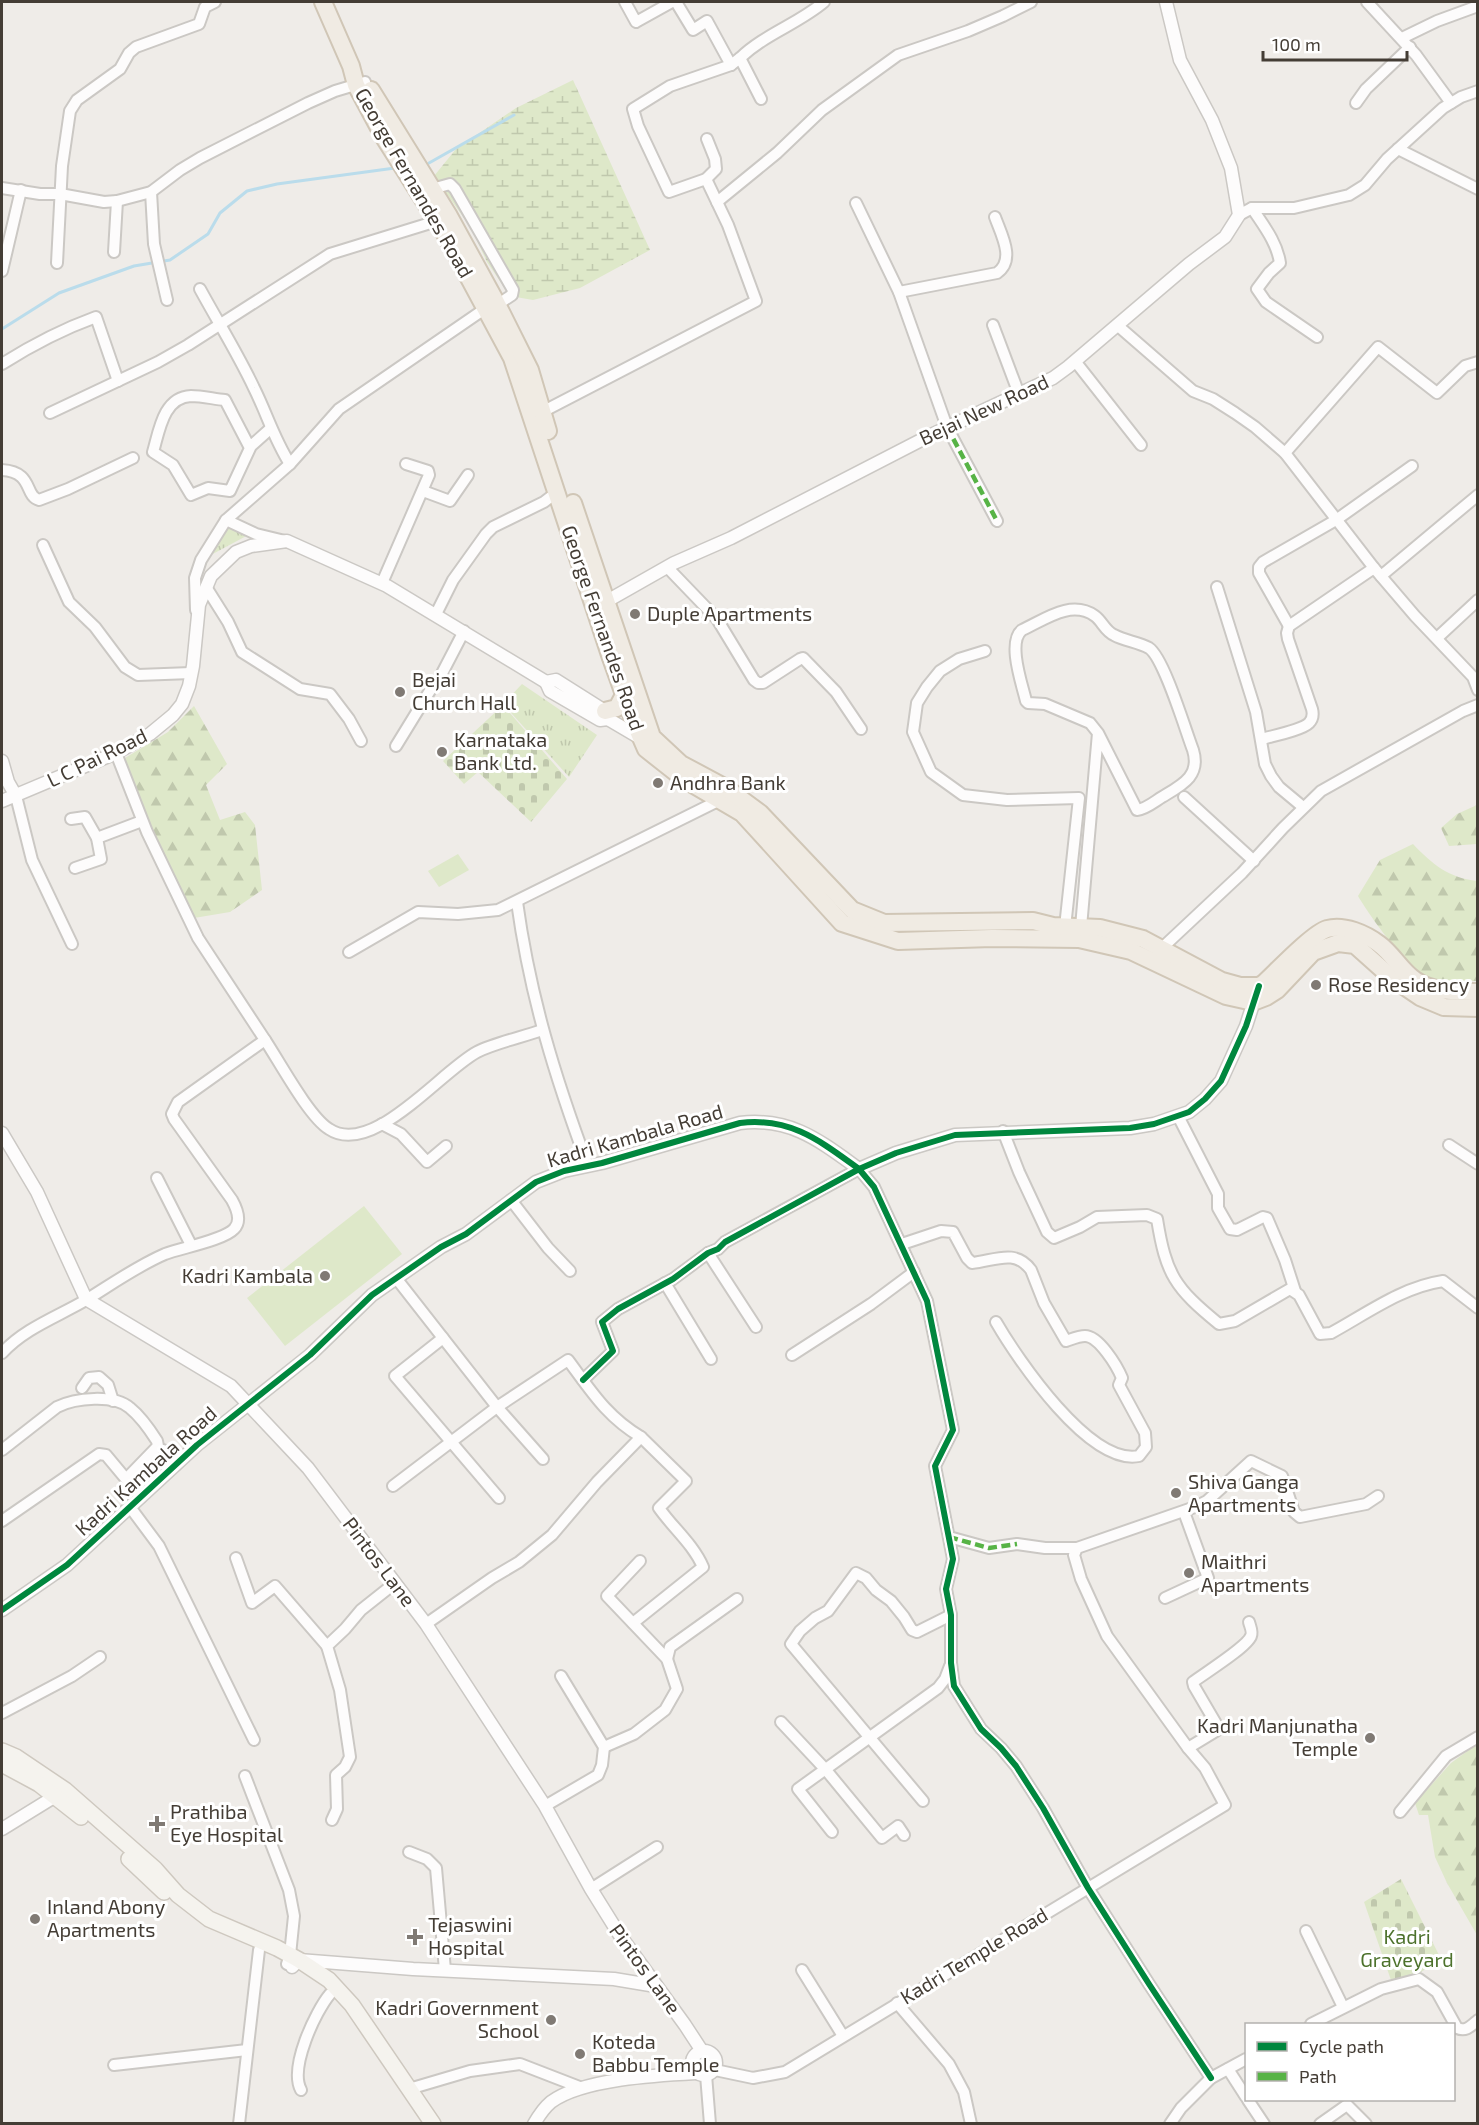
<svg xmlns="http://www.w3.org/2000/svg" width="1479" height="2125" font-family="'Exo 2',sans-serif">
<defs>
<pattern id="grass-tufts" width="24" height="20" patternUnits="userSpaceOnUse" patternTransform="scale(1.5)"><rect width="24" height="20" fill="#dee8c9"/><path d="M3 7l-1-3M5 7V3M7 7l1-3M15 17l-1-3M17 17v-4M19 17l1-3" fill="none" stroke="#c0c8ad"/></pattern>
<pattern id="forest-firs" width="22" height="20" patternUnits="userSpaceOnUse" patternTransform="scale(1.5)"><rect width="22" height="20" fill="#dee8c9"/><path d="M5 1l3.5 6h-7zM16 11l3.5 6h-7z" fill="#c0c8ad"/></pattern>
<pattern id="wetland-marsh" width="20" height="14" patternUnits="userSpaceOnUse" patternTransform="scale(1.5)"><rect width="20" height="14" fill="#dee8c9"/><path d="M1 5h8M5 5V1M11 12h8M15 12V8" fill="none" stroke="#c0c8ad"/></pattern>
<pattern id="cemetery-stones" width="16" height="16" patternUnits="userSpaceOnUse" patternTransform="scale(1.5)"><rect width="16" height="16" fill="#dee8c9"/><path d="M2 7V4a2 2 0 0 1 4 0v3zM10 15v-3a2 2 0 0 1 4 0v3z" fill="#c0c8ad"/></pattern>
</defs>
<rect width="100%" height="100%" fill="#efece8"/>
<g fill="url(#grass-tufts)">
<path d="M 225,526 L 250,534 L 209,556 Z"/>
<path d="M 522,684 L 597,735 L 569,777 L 503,704 Z"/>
</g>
<g fill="url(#forest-firs)">
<path d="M 194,706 L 227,764 L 206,785 L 220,820 L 245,812 L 255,825 L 262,890 L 230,912 L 194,918 L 142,821 L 125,758 L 168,732 Z"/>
<path d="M 1477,805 L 1477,844 L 1449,846 L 1441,828 L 1457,814 Z"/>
<path d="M 1413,844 C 1432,864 1449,878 1477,881 L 1477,981 C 1465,981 1442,983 1431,980 C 1411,974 1369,915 1358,896 L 1380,860 Z"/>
<path d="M 1477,1744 L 1477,1935 L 1447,1883 L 1435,1857 L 1428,1815 L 1419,1815 L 1415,1803 L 1451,1763 Z"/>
</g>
<path fill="url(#wetland-marsh)" d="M 573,80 L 650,250 L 580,288 L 533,300 L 510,296 L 487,262 L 471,228 L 434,176 L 456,149 L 516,108 Z"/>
<g fill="url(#cemetery-stones)">
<path d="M 503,705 L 567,779 L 531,822 L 478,772 L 464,784 L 443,761 Z"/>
<path d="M 1401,1879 L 1442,1961 L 1393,1986 L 1364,1902 Z"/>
</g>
<g fill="#dee8c9">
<path d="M 458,854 L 469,870 L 439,887 L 428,871 Z"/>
<path d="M 364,1206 L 402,1254 L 285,1346 L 247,1298 Z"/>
</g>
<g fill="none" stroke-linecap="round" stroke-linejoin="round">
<g stroke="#badceb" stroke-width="3">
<path d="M 429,163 L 514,115"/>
<path d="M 2,329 L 59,293 L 134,266 L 170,260 L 208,234 L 220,213 L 247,191 L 277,184 L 395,168"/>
</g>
<g stroke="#cbc8c4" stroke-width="14">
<g id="minor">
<path d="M 625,2 L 636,22 L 672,2"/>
<path d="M 676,2 L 693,30 L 707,21 L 731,65"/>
<path d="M 1367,2 L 1416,55 L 1451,103"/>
<path d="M 1402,38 L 1437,21 L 1478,6"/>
<path d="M 740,58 C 765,34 798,24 824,2"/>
<path d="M 1356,103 L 1366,89 L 1410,47"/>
<path d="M 707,139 L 715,159 L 716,169 L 706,179 L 669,192 L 638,126 L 633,109 L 670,86 L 731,65 L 740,58 L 761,99"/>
<path d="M 1398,149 L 1478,189"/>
<path d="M 2,188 L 40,194 L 60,194 L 104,202 L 117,201 L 151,192 L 180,170 L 200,158 L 308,103 L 335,91 L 365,82"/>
<path d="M 432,189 L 450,184 L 455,189 L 513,290 L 512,295 L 497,305"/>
<path d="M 151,192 L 154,244 L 167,300"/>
<path d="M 717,202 L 777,153 L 822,110 L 898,55 L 968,31 L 1003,16 L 1031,2"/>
<path d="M 856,203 L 899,292 L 947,427 L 997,521"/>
<path d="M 1252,208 C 1263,225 1277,242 1280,263 L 1269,273 L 1257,289 L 1266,302 L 1317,337"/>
<path d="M 1239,215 L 1252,208 L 1294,208 L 1349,195 L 1365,185 L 1387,159 L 1443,108 L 1461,97 L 1478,91"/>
<path d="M 114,252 L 117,201"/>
<path d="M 57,263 L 62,166 L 70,111 L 77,100 L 120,69 L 129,53 L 136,47 L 199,24 L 205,7 L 215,2"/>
<path d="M 2,271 L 21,190"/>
<path d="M 200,289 C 218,322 238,354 254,388 C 267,414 274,439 290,464"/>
<path d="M 899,292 L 997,273 C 1016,260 1001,234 995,217"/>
<path d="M 993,325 L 1019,394"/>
<path d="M 1117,325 L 1193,391 L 1213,399 L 1235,413 L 1255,427 L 1285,453 L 1374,568 L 1415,616 L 1473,677 L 1478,690"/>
<path d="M 1075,361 L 1141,445"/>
<path d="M 2,364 C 32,345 63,329 96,317 L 118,381"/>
<path d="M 542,412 L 756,301 L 728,225 L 706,179"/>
<path d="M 50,413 L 158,362 L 188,345 L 330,254 L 437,221"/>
<path d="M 250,448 L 225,400 C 214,399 202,396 191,396 C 163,397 159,432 153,452 L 173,465 L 191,495 L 208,488 L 230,491 L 251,446 L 270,429"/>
<path d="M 1285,453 L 1378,347 L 1437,393 L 1465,366 L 1478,362"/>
<path d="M 2,470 C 34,472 24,496 39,500 L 68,489 L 133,458"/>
<path d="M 423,491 L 450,501 L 468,475"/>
<path d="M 226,520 L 256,534 L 285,541"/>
<path d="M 43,545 L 69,602 L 95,627 L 125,667 L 138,675 L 191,673"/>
<path d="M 667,567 L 717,619 L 754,680 L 758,683 L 763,683 L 800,659 L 803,658 L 836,692 L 861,729"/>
<path d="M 1381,576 L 1478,495"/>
<path d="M 382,583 L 429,475 L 428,471 L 406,464"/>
<path d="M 206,587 L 228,622 L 242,652 L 300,689 L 330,694 L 349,719 L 361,741"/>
<path d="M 1217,587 L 1256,712 L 1265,764 L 1271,776 L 1279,787 L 1303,807"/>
<path d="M 196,610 L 195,578 L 201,560 L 226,520 L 290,464 L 339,409 L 486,308"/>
<path d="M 436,614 L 453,580 L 486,534 L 493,527 L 544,502 L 557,492"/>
<path d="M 1289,626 L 1259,573 L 1259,567 L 1263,562 L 1336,520 L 1412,466"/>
<path d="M 1437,638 L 1478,600"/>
<path d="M 985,651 L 959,659 L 940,671 L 927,687 L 917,703 L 913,732 L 931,772 L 963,795 L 1007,800 L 1079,798 L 1065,927"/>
<path d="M 1262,739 C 1272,736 1302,730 1309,723 C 1313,719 1313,713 1312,709 L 1288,639 L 1287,633 L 1289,626 L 1374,568"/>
<path d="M 396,746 L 431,689 L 437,683 L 464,631"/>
<path d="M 16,796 L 32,860 L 72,944"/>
<path d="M 1184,797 L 1254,861"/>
<path d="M 71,819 L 85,817 L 97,838 L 101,859 L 75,868"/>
<path d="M 97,838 L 142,821"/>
<path d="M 517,902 C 530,996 555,1077 588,1166"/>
<path d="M 1081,927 L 1098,733 L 1090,723 L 1045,704 L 1028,703 L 1026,701 C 1022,684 1007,642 1022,630 C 1044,620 1071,599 1095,616 C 1102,621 1105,631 1114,635 C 1125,641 1138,642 1149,648 C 1164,658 1185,729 1193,750 C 1201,776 1182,785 1162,797 C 1154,802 1146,809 1137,810 L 1098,733"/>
<path d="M 1162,948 L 1242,873 L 1283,828 L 1321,791 L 1463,711 L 1478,705"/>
<path d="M 349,952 L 418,912 L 458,914 L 498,910 L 720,800"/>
<path d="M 265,1040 C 279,1061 309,1117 329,1129 C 372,1158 441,1071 477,1052 C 494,1043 523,1037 542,1030"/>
<path d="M 1178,1116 L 1218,1194 L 1218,1208 L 1230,1229 L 1237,1230 L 1263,1217 L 1267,1218 L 1285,1260 L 1295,1291"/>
<path d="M 382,1124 L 401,1134 L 427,1162 L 446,1146"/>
<path d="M 1003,1131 L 1019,1172 L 1047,1232 L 1054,1238 L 1080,1227 L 1097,1217 L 1147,1215 L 1157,1219 C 1166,1275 1175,1288 1219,1324 L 1235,1321 L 1290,1289 L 1299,1295 L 1320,1334 L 1331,1333 C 1366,1314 1402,1287 1443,1281 L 1478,1308"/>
<path d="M 1449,1145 L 1478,1164"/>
<path d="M 157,1178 L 191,1245"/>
<path d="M 511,1200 L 548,1248 L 570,1271"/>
<path d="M 902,1244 L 941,1231 L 953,1232 L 967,1258 L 972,1263 C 994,1261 1015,1248 1031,1270 L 1044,1303 L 1066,1341 C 1072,1339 1079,1336 1085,1336 C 1099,1336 1117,1366 1122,1378 L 1119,1385 L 1145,1433 L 1146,1447 L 1139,1456 C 1090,1466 1018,1360 996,1322"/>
<path d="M 708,1253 L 756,1327"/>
<path d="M 396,1278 L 497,1407 L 543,1459"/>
<path d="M 665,1283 L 711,1359"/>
<path d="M 443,1338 L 395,1376 L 499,1498"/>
<path d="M 2,1353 C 25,1328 57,1317 86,1300 C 112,1284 137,1266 165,1254 C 181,1248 224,1240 234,1229 C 242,1221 237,1209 232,1200 L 174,1119 L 172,1114 L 178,1102 L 265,1040 L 198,938 L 147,832 L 116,753"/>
<path d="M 792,1355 L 871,1304 L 914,1272"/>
<path d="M 583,1380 L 613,1351 L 602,1322 L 618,1309 L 673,1279 L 708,1253 L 718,1249 L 725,1242 L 859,1169 L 874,1187 L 927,1301 L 953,1430 L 935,1466 L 953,1559 L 946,1589 L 951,1615 L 951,1663 L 954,1686 L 981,1729 L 1001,1748 L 1016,1766 L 1043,1808 L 1088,1888 L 1149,1984 L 1211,2078"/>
<path d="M 82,1388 L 89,1378 L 99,1377 L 108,1385 L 113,1401"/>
<path d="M 2,1450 L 57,1407 C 75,1398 114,1394 130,1408 C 140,1416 150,1430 157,1441 L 158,1446 L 127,1478"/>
<path d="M 163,1450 L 176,1465"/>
<path d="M 393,1486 L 497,1407 L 568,1360 C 591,1391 607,1417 641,1437 L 597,1482 L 552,1535 L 519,1562 L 492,1578 L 426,1624"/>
<path d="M 130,1507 L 159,1546 L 254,1740"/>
<path d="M 2,1521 L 99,1454 L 106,1455 L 141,1497"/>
<path d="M 949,1537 L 989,1548 L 1017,1544 L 1045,1548 L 1077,1548"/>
<path d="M 236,1558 L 252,1603 L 275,1586 L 327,1646"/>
<path d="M 1165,1598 L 1208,1578 L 1184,1512"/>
<path d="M 633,1623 L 703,1567 C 693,1544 673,1528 659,1508 L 686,1481 L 641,1437"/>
<path d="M 667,1659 L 670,1647 L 737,1599"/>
<path d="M 2,1713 L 72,1676 L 100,1657"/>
<path d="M 781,1722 L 826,1770 L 882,1838 L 898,1826 L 904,1835"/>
<path d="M 604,1747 L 634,1734 L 665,1710 L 677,1689 L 667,1659 L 607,1596 L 640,1561"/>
<path d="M 1188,1748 L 1216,1731 L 1218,1727 L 1194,1686 L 1193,1682 C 1205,1673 1247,1647 1251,1636 C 1253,1632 1250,1626 1249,1622"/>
<path d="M 245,1776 L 289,1890 L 294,1916 L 290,1955 L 287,1964"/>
<path d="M 923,1801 L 791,1644 L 800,1631 L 815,1618 L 828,1611 L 856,1573 L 866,1578 L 876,1590 L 891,1601 L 904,1617 L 912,1630 L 917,1632 L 951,1615"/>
<path d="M 545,1806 L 598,1775 L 602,1765 L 604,1747 L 561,1676"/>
<path d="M 1400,1812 L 1446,1756 L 1478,1737"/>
<path d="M 332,1820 L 337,1809 L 336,1775 L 345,1767 L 350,1757 L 340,1690 L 327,1646 L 345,1629 L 361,1610 L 395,1583"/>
<path d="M 832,1832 L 798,1789 L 938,1688 L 945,1679 L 950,1666"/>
<path d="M 409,1852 L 427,1859 L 436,1868 L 445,1970"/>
<path d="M 591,1889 L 657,1847"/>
<path d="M 1306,1931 L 1343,2007"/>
<path d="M 802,1970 L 843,2036"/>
<path d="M 897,2003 L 949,2064 L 964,2092 L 971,2124"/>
<path d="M 1311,2024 L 1381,1989 L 1419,1979 L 1437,1992 L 1457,2028 C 1466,2032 1471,2026 1478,2020"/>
<path d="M 114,2065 L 247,2050"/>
<path d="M 1228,2069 L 1246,2097"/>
<path d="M 715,2070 L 753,2078 L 785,2072 L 1225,1805 L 1205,1768 L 1188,1748 L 1107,1636 L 1081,1579 L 1074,1555 L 1077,1548 L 1195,1507 L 1207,1501 L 1251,1461 L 1282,1476 L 1294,1512 L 1300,1517 L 1366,1504 L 1378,1496"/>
<path d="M 706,2075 L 710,2124"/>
<path d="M 409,2089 L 470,2071 L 520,2064 L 582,2088"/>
<path d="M 301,2090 C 289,2068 315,2012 330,1994"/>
<path d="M 1248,2100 L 1264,2124"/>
<path d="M 239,2124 L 259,1950"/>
<path d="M 1170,2124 L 1181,2108 L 1211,2078 L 1246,2059"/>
<path d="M 1320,2124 L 1347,2105 L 1366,2124"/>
</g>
</g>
<g stroke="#cbc8c4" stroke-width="15">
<g id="tertiary">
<path d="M 600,605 L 674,563 L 731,538 L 929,436 L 1053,378 L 1068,367 L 1189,264 L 1225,237 L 1239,215 L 1231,168 L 1212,120 L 1180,60 L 1166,2"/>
<path d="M 556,680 L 605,711 L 608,719 L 600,720 L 550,691 L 546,682 Z"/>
<path d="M 608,719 L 642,739"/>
<path d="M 2,761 L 8,782 L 16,796"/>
<path d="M 2,801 L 116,753 L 150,734 L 173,715 L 182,704 L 189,686 L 193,666 L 199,605 L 211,576 L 236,552 L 251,546 L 287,541 L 387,586 L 546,682"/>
<path d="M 2,1133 L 37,1192 L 86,1299 L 231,1386 L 308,1468 L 426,1624 L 545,1806 L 591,1889 L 619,1934 L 685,2025 L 702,2051"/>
<path d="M 2,1610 L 67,1565 L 197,1445 L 310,1355 L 372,1295 L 441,1247 L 466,1234 L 536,1182 L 564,1171 L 602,1163 L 740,1123 C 791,1117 820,1141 859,1169 L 896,1153 L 955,1135 L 1130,1128 L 1154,1124 L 1189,1112 L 1205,1099 L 1221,1081 L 1246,1026 L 1256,995"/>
<path d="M 2,1829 L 62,1792"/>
<path d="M 292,1967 L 299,1960 L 413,1969 L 614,1979 L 656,1986"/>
<circle cx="704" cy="2063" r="12"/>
<path d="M 534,2124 C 538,2117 545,2107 551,2102 C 582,2079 658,2075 696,2073"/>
</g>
</g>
<g stroke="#cec8bf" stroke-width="18">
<g id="secondary">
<path d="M 2,1751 L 16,1757 L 65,1790 L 155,1869 L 178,1895 L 209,1919 L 277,1948 L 299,1960 L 329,1980 L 352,2005 L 433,2124"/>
<path d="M 2,1764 L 39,1784 L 81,1817"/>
<path d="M 129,1859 L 164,1892"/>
</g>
</g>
<g stroke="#d0c6b6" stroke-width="20">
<g id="primary">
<path d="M 323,2 L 351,66 L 356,85 L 385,139 L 447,237 L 512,358 L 611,658 L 632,717 L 646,749 L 684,779 L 742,813 L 842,923 L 898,941 L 992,938 L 1079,939 L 1131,951 L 1226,996 L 1253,1002 L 1266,997 L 1277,990 L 1313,952 L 1338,943 L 1355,945 L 1392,978 L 1420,997 L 1444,1007 L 1478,1008"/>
<path d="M 371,90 L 449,216 L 495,300 L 530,370 L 548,431"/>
<path d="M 573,503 L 652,737 L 681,764 L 726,788 L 760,813 L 852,910 L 884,923 L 1033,921 L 1053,926 L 1100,928 L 1143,939 L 1222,981 L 1240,986 L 1259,986 L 1264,983 C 1277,971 1313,933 1327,929 C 1344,924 1366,934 1379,944 C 1393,954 1401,971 1415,980 C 1434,993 1456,991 1478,992"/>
<path d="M 605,711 L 617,708 L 624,695"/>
</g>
</g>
<use href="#minor" stroke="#fdfcfc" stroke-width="10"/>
<use href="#tertiary" stroke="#fdfcfc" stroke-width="12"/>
<use href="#secondary" stroke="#f5f3ee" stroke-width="15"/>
<use href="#primary" stroke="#f0ebe3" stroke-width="16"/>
<g stroke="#57b346" stroke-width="4.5" stroke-dasharray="9 4.5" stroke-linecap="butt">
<path d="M 947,427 L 997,521"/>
<path d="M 949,1537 L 989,1548 L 1017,1544"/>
</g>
<g stroke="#fff" stroke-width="10">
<g id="cycleway">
<path d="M 583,1380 L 613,1351 L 602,1322 L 618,1309 L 673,1279 L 708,1253 L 718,1249 L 725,1242 L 859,1169 L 874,1187 L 927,1301 L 953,1430 L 935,1466 L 953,1559 L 946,1589 L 951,1615 L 951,1663 L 954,1686 L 981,1729 L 1001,1748 L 1016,1766 L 1043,1808 L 1088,1888 L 1149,1984 L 1211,2078"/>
<path d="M 2,1610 L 67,1565 L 197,1445 L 310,1355 L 372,1295 L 441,1247 L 466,1234 L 536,1182 L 564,1171 L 602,1163 L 740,1123 C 791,1117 820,1141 859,1169 L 896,1153 L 955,1135 L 1130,1128 L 1154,1124 L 1189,1112 L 1205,1099 L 1221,1081 L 1246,1026 L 1259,986"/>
</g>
</g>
<use href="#cycleway" stroke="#00873e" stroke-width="6"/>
</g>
<g fill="#807a74" stroke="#fff" stroke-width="2">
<circle cx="635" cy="614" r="6"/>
<circle cx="400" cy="692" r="6"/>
<circle cx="442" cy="752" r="6"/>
<circle cx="658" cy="783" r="6"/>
<circle cx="1316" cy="985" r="6"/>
<circle cx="325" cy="1276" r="6"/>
<circle cx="1176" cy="1493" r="6"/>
<circle cx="1189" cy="1573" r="6"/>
<circle cx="1370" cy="1738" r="6"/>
<path d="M154 1815h6v6h6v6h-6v6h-6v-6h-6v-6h6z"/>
<circle cx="35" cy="1919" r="6"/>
<path d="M412 1928h6v6h6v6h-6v6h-6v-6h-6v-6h6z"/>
<circle cx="551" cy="2020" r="6"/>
<circle cx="580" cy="2054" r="6"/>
</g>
<g text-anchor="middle" stroke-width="6" stroke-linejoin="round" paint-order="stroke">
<g font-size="20" fill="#443d35" stroke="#fff">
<text transform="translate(414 183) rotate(60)" y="7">George Fernandes Road</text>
<text transform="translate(984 410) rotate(-25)" y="7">Bejai New Road</text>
<text transform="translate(603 628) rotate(71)" y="7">George Fernandes Road</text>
<text transform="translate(97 758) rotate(-26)" y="7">L C Pai Road</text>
<text transform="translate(635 1136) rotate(-16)" y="7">Kadri Kambala Road</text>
<text transform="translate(146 1471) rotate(-42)" y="7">Kadri Kambala Road</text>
<text transform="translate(379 1562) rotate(53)" y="7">Pintos Lane</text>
<text transform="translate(974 1956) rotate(-31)" y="7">Kadri Temple Road</text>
<text transform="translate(645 1969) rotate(54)" y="7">Pintos Lane</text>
</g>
<g font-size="20" fill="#443d35" stroke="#fff" text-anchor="start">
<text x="647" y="621">Duple Apartments</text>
<text x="412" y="687">Bejai<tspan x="412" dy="23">Church Hall</tspan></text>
<text x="454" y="747">Karnataka<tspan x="454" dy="23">Bank Ltd.</tspan></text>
<text x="670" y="790">Andhra Bank</text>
<text x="1328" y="992">Rose Residency</text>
<text x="313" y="1283" text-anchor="end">Kadri Kambala</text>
<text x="1188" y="1489">Shiva Ganga<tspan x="1188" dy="23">Apartments</tspan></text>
<text x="1201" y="1569">Maithri<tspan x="1201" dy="23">Apartments</tspan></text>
<text x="1358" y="1733" text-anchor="end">Kadri Manjunatha<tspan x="1358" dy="23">Temple</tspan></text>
<text x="170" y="1819">Prathiba<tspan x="170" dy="23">Eye Hospital</tspan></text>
<text x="47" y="1914">Inland Abony<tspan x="47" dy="23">Apartments</tspan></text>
<text x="428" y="1932">Tejaswini<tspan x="428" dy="23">Hospital</tspan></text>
<text x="539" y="2015" text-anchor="end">Kadri Government<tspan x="539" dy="23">School</tspan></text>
<text x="592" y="2049">Koteda<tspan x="592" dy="23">Babbu Temple</tspan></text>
</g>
<g font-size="20" fill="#4d722c" stroke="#fff">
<text x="1407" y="1944">Kadri<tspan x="1407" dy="23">Graveyard</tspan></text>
</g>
</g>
<rect width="1479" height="2125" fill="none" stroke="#443d35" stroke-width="6"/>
<rect x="1245" y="2023" width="210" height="78" fill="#ffffff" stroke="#b4b1ae" stroke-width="1.5"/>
<rect x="1257" y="2042" width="30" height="9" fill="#00873e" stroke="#b4b1ae" stroke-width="1.5"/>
<text x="1299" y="2053" font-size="18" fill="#443d35">Cycle path</text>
<rect x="1257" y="2072" width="30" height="9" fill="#57b346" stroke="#b4b1ae" stroke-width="1.5"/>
<text x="1299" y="2083" font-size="18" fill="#443d35">Path</text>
<path d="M1263 51v9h144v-9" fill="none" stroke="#443d35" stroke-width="3"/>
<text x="1272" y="51" font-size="18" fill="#443d35" stroke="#ffffff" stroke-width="4.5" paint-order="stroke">100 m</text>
</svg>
